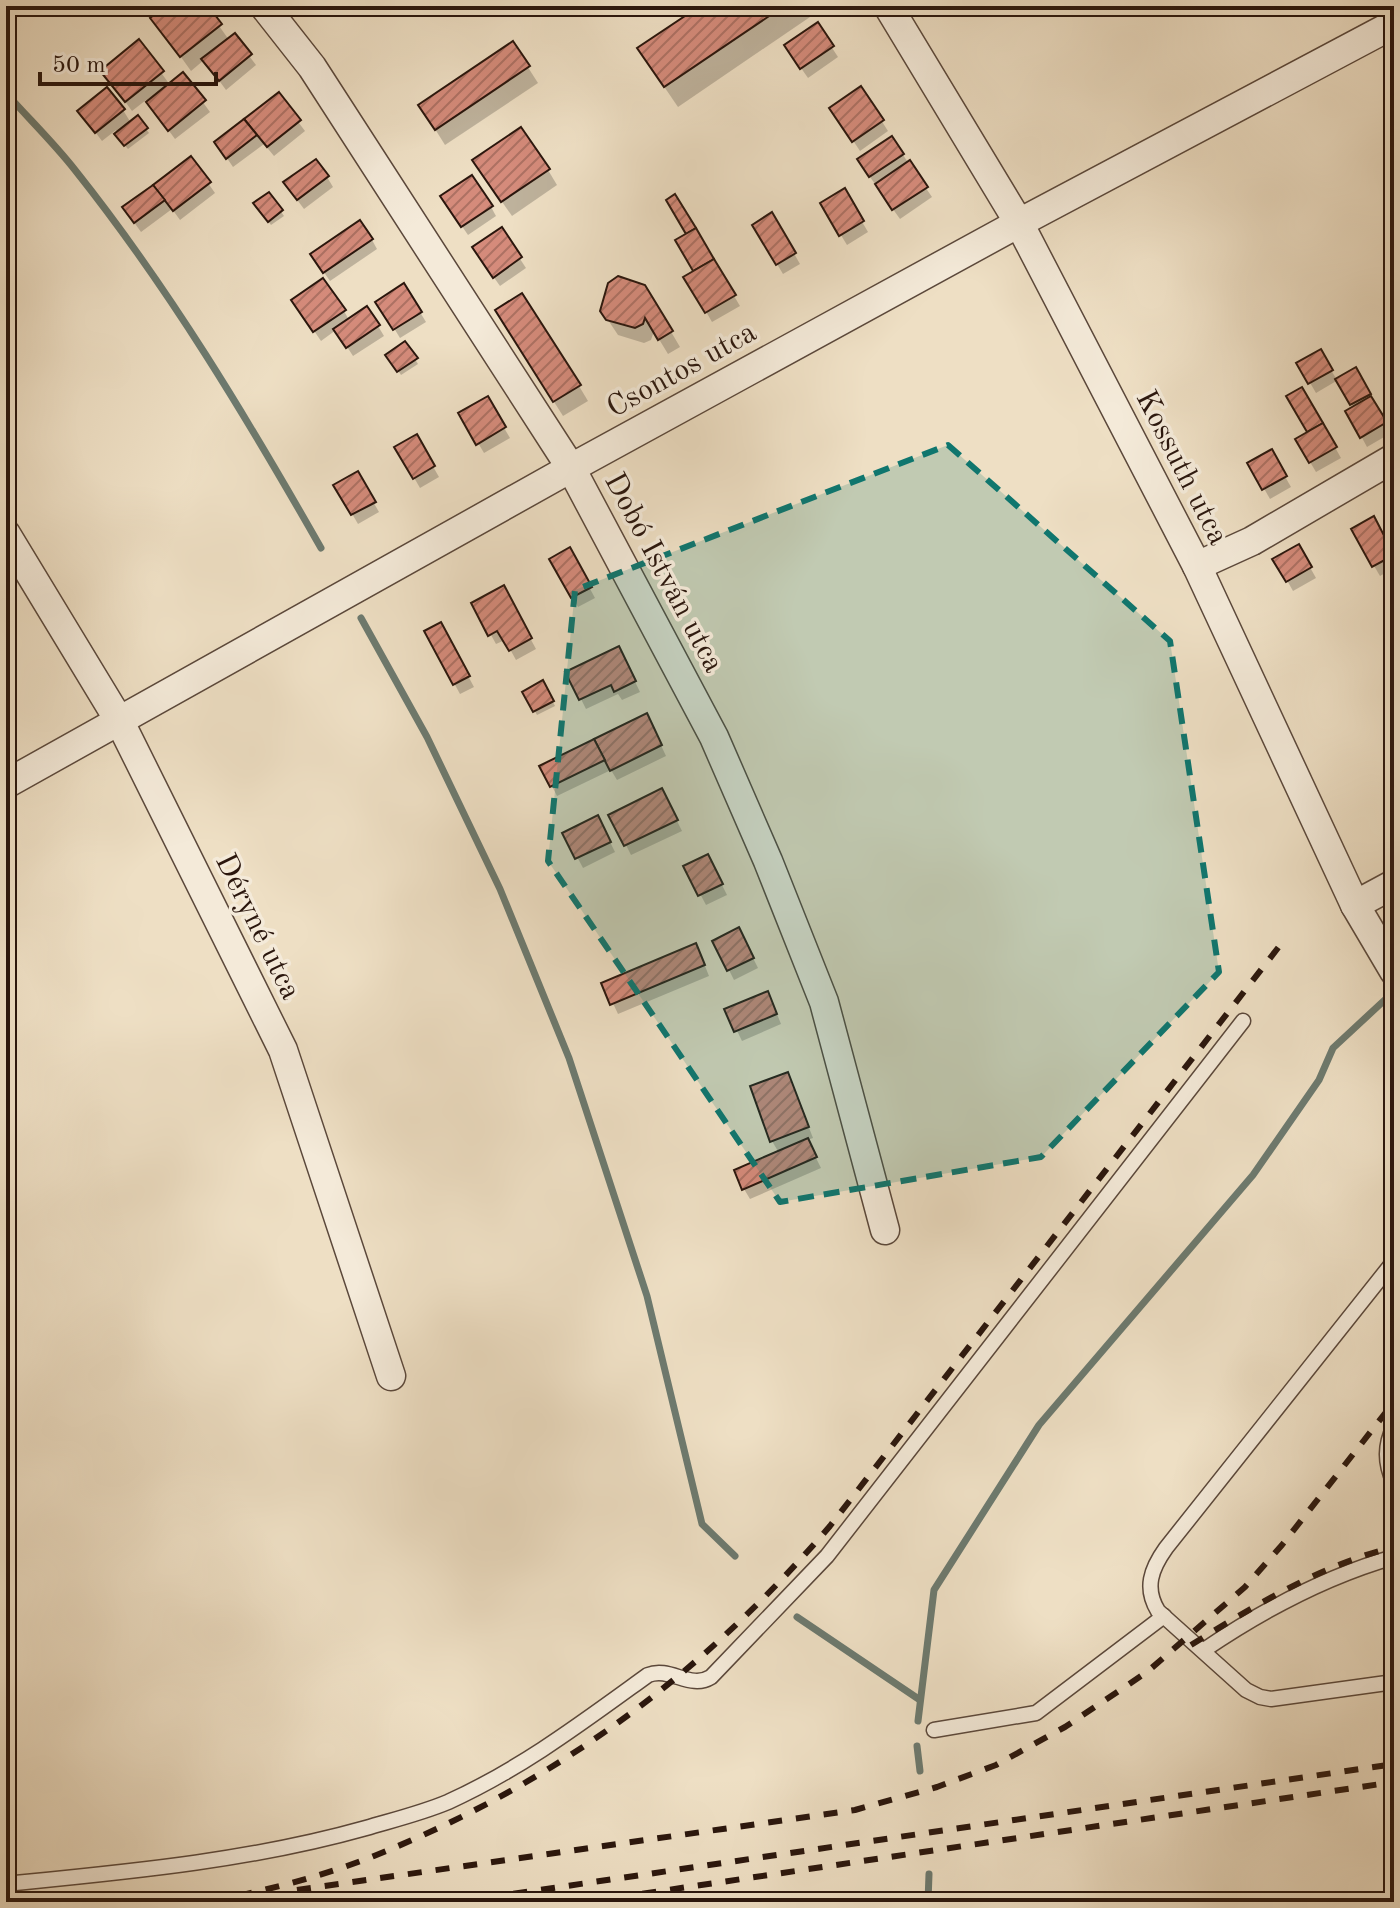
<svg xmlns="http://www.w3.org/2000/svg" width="1400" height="1908" font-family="'Old Standard TT',serif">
<defs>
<pattern id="building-hatch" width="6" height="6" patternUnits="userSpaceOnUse" patternTransform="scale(2)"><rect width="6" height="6" fill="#d58b7b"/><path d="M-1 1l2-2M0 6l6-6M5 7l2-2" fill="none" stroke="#ad7163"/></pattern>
</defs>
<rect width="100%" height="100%" fill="#eedfc4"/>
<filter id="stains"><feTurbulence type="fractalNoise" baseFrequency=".0025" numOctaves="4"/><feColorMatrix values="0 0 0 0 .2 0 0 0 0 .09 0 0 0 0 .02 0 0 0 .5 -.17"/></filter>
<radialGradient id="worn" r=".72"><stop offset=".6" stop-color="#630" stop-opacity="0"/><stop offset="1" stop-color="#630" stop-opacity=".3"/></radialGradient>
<g fill="#0003">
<path d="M 124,6 L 139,6 L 130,13 Z"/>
<path d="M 168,6 L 205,6 L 229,40 L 234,36 L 256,65 L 226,90 L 204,60 L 191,71 L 153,18 Z"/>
<path d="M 703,6 L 803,6 L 810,17 L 678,107 L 652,69 Z"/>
<path d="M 970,6 L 984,6 L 973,12 Z"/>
<path d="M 817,25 L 838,57 L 808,78 L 792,55 Z"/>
<path d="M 139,42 L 170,85 L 183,75 L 210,112 L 175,139 L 146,100 L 132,111 L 103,71 Z"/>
<path d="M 513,44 L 538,83 L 445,145 L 430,121 Z"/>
<path d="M 861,89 L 888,131 L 860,151 L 838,118 Z"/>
<path d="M 278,95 L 305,131 L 274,156 L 264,144 L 233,167 L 216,142 Z"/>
<path d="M 123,110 L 131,123 L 146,129 L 149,133 L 128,149 L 119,139 L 116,130 L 102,141 L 80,112 Z"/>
<path d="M 903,155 L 932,197 L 900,219 L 865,170 Z"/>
<path d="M 191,159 L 215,193 L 180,220 L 172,209 L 141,232 L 131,218 Z"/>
<path d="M 548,170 L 557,185 L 512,216 L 484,176 Z"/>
<path d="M 327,177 L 333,187 L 304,209 L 292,193 Z"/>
<path d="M 844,191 L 868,232 L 847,245 L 822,204 Z"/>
<path d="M 269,195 L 284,216 L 271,225 L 258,208 Z"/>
<path d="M 675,197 L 740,306 L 712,322 L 686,277 L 696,272 L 678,241 L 689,234 Z"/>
<path d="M 448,206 L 491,207 L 496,216 L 468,235 Z"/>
<path d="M 772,215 L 800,264 L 783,274 L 754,226 Z"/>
<path d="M 501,230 L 526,268 L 500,286 L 480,258 Z"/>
<path d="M 372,240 L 377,249 L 330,281 L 319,265 Z"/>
<path d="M 404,286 L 426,322 L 400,338 L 378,302 Z"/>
<path d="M 644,286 L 680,347 L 668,354 L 654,331 L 651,340 L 644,343 L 618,335 L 602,311 Z"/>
<path d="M 300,310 L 344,311 L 349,320 L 378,326 L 384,336 L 353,356 L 336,330 L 321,341 Z"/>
<path d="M 506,326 L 579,386 L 588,401 L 563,416 Z"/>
<path d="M 405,344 L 418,364 L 401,375 L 388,355 Z"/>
<path d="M 1320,352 L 1337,380 L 1356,370 L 1391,433 L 1367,447 L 1348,412 L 1354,408 L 1338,380 L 1316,393 L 1299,364 Z"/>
<path d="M 1302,389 L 1341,458 L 1316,472 L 1297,440 L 1310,433 L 1289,397 Z"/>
<path d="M 487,399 L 510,438 L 484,453 L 461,414 Z"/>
<path d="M 416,437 L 439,477 L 420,488 L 397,448 Z"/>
<path d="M 1271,452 L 1291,487 L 1270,499 L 1250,464 Z"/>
<path d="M 357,474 L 379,512 L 358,524 L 336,486 Z"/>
<path d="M 1374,519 L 1394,554 L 1394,568 L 1380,576 L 1353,530 Z"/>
<path d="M 1298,546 L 1316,578 L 1293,591 L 1275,559 Z"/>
<path d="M 569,550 L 595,598 L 578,607 L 552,559 Z"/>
<path d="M 503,588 L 536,649 L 516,660 L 505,640 L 496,644 L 474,604 Z"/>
<path d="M 440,624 L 474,687 L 460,694 L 426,632 Z"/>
<path d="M 624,659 L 640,692 L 622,700 L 618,694 L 586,709 L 581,699 Z"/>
<path d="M 543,683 L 555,706 L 537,715 L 525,693 Z"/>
<path d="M 652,726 L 666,756 L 617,780 L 611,770 L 557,796 L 552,786 Z"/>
<path d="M 667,801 L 682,831 L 631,855 L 611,815 Z"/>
<path d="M 603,828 L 615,852 L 583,868 L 565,834 Z"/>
<path d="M 686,867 L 713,867 L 727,895 L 706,905 Z"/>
<path d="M 744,940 L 758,968 L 734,980 L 715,942 Z"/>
<path d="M 701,956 L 709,976 L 618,1014 L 604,984 Z"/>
<path d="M 773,1004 L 781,1024 L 742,1041 L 727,1010 Z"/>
<path d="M 792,1084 L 813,1138 L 807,1140 L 821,1168 L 750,1199 L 744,1189 L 779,1153 L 772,1141 Z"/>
</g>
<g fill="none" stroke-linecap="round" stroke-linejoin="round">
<g stroke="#6d7a6f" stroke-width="7">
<path d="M 6,93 C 29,119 54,143 75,170 C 169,288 247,418 321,548"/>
<path d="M 361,618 L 427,737 L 500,889 L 569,1058 L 647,1296 L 702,1524 L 735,1556"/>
<path d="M 797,1617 L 920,1700"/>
<path d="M 918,1721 L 934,1590 L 1039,1425 L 1253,1175 L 1319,1080 L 1333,1048 L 1389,996"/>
<path d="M 917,1746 L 920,1771"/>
<path d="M 928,1902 L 929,1874"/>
</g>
</g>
<g fill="url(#building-hatch)" stroke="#2a160d" stroke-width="2">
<path d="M 165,6 L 208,6 L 222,24 L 180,57 L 150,18 Z"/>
<path d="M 700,6 L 784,6 L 664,87 L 637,48 Z"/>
<path d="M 818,22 L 834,46 L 800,69 L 784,45 Z"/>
<path d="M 235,33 L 252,54 L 219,81 L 201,59 Z"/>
<path d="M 139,39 L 164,71 L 125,102 L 100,71 Z"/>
<path d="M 513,41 L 530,66 L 435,130 L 418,105 Z"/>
<path d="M 183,72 L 206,100 L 168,131 L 146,102 Z"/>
<path d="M 861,86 L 884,120 L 852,142 L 829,108 Z"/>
<path d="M 107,87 L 125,109 L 95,133 L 77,111 Z"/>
<path d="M 279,92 L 301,120 L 267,147 L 244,119 Z"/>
<path d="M 138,115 L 148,128 L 124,146 L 114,134 Z"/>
<path d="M 244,119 L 257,135 L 226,159 L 214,142 Z"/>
<path d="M 521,127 L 550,169 L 501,202 L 472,160 Z"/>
<path d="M 892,136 L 904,154 L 869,177 L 857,159 Z"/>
<path d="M 191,156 L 211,182 L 173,211 L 153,185 Z"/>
<path d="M 316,159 L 329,176 L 297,200 L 283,182 Z"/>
<path d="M 910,160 L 928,187 L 892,210 L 875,184 Z"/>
<path d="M 472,175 L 493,206 L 461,227 L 440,196 Z"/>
<path d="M 153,185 L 165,200 L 134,223 L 122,207 Z"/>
<path d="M 845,188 L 864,221 L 839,236 L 820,203 Z"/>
<path d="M 269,192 L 283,210 L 268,222 L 253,203 Z"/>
<path d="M 675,194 L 696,228 L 686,234 L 666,200 Z"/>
<path d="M 772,212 L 796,253 L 776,265 L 752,225 Z"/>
<path d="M 360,220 L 373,239 L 323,273 L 310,254 Z"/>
<path d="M 502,227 L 522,257 L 493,278 L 472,247 Z"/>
<path d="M 696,228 L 714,259 L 693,271 L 675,240 Z"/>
<path d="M 714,259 L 736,295 L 705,313 L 683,277 Z"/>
<path d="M 618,276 L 645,285 L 673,331 L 658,340 L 645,318 L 643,324 L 635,328 L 606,320 L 600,311 L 608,283 Z"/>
<path d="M 323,278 L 346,310 L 313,332 L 291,300 Z"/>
<path d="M 404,283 L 422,312 L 393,330 L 375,302 Z"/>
<path d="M 522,293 L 581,385 L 553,402 L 495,310 Z"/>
<path d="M 367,306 L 380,325 L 346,348 L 333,329 Z"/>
<path d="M 405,341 L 418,358 L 397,372 L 385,355 Z"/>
<path d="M 1321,349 L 1333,370 L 1308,384 L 1296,363 Z"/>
<path d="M 1356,367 L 1371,394 L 1350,405 L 1335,379 Z"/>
<path d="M 1302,387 L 1323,423 L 1307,432 L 1286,396 Z"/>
<path d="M 488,396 L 506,427 L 476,445 L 458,413 Z"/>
<path d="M 1371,396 L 1387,422 L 1360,438 L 1345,411 Z"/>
<path d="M 1323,423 L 1337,447 L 1309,463 L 1295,439 Z"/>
<path d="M 417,434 L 435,466 L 413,479 L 394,447 Z"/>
<path d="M 1272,449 L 1287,476 L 1262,490 L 1247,463 Z"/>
<path d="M 358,471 L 376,502 L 351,515 L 333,485 Z"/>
<path d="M 1374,516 L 1394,555 L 1372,567 L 1351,529 Z"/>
<path d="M 1299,544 L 1312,567 L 1286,582 L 1272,559 Z"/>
<path d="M 570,547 L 592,587 L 571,598 L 549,559 Z"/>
<path d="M 504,585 L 532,638 L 509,651 L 497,631 L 488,636 L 471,603 Z"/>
<path d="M 441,622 L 470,676 L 453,685 L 424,631 Z"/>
<path d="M 619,646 L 636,681 L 614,692 L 611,685 L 579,700 L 565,672 Z"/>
<path d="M 543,680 L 554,701 L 533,712 L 522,692 Z"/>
<path d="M 647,713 L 662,745 L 610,771 L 594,739 Z"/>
<path d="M 594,739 L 605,760 L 550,787 L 539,766 Z"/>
<path d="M 662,788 L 678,820 L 624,846 L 608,815 Z"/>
<path d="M 598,815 L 611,842 L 575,859 L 562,833 Z"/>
<path d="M 708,854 L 723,884 L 698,896 L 683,866 Z"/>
<path d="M 739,927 L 754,958 L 727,971 L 712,941 Z"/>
<path d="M 696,943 L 705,965 L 610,1005 L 601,983 Z"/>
<path d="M 768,991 L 777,1014 L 734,1032 L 724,1009 Z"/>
<path d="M 788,1072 L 809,1127 L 770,1142 L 750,1086 Z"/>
<path d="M 808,1138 L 817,1157 L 742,1190 L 734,1170 Z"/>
</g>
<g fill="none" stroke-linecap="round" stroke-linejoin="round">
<g stroke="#5b483b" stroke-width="17">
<g id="lane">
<path d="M 1394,1261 L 1166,1548 C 1151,1569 1144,1588 1158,1611 L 1246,1690 L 1260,1697 L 1271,1699 L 1394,1682"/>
<path d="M 1394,1427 C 1384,1446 1385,1464 1394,1483"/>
<path d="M 1204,1650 C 1263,1610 1324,1577 1394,1557"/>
<path d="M 934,1730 L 1036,1713 L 1164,1616"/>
<path d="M 6,1884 C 127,1872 249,1861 366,1828 C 393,1820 422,1813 448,1802 C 521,1769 583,1722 648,1675 C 670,1666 690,1690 711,1677 L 827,1556 L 1243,1021"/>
</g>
</g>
<g stroke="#5b483b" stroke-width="31">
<g id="street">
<path d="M 264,6 L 312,67 L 571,468 L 714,737 L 768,861 L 824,1002 L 885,1230"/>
<path d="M 888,6 L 1019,223 L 1197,566 L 1355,905 L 1394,971"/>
<path d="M 6,534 L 120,722 L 283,1050 L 391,1376"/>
<path d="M 1197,566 L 1252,541 L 1394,458"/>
<path d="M 6,784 L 571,468 L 1019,223 L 1394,24"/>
<path d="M 1355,905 L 1394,884"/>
</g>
</g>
<use href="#lane" stroke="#f4ead9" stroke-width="14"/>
<use href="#street" stroke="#f4ead9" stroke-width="28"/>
<g stroke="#2a160d" stroke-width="6" stroke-dasharray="14 14" stroke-linecap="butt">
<path d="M 1191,1645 C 1254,1606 1321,1565 1394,1547"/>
<path d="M 297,1890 L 855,1810 L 937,1787 L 996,1765 L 1065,1727 L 1147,1672 L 1245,1587 L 1282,1545 L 1394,1402"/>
<path d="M 211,1902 C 266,1890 321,1877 374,1856 C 556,1783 702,1675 830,1526 L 1281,944"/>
<path d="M 458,1902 L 1394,1764"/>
<path d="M 587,1902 L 1394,1782"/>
</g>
</g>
<path fill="#0f766e" fill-opacity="0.2" stroke="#0f766e" stroke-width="6" stroke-dasharray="16 10" stroke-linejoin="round" d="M 948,445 L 1170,641 L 1219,972 L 1041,1157 L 780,1202 L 548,861 L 575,590 Z"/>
<g text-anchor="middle" stroke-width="7" stroke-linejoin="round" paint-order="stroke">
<g font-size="30" fill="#2a160d" stroke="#f4ead9">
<text transform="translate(681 369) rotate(-29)" y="10">Csontos utca</text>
<text transform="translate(1183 467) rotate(63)" y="10">Kossuth utca</text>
<text transform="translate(665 572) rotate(62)" y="10">Dobó István utca</text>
<text transform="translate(259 926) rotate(64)" y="10">Déryné utca</text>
</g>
</g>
<rect width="1400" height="1908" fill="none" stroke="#eedfc4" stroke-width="32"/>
<rect x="8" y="8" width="1384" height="1892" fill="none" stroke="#2a160d" stroke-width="4"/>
<rect x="16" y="16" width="1368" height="1876" fill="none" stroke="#2a160d" stroke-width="2"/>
<path d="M40 72v12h176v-12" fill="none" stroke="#2a160d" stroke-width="4"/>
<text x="52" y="72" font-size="24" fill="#2a160d" stroke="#f4ead9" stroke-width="6" paint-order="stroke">50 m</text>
<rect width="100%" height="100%" filter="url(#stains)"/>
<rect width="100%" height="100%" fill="url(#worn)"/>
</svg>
